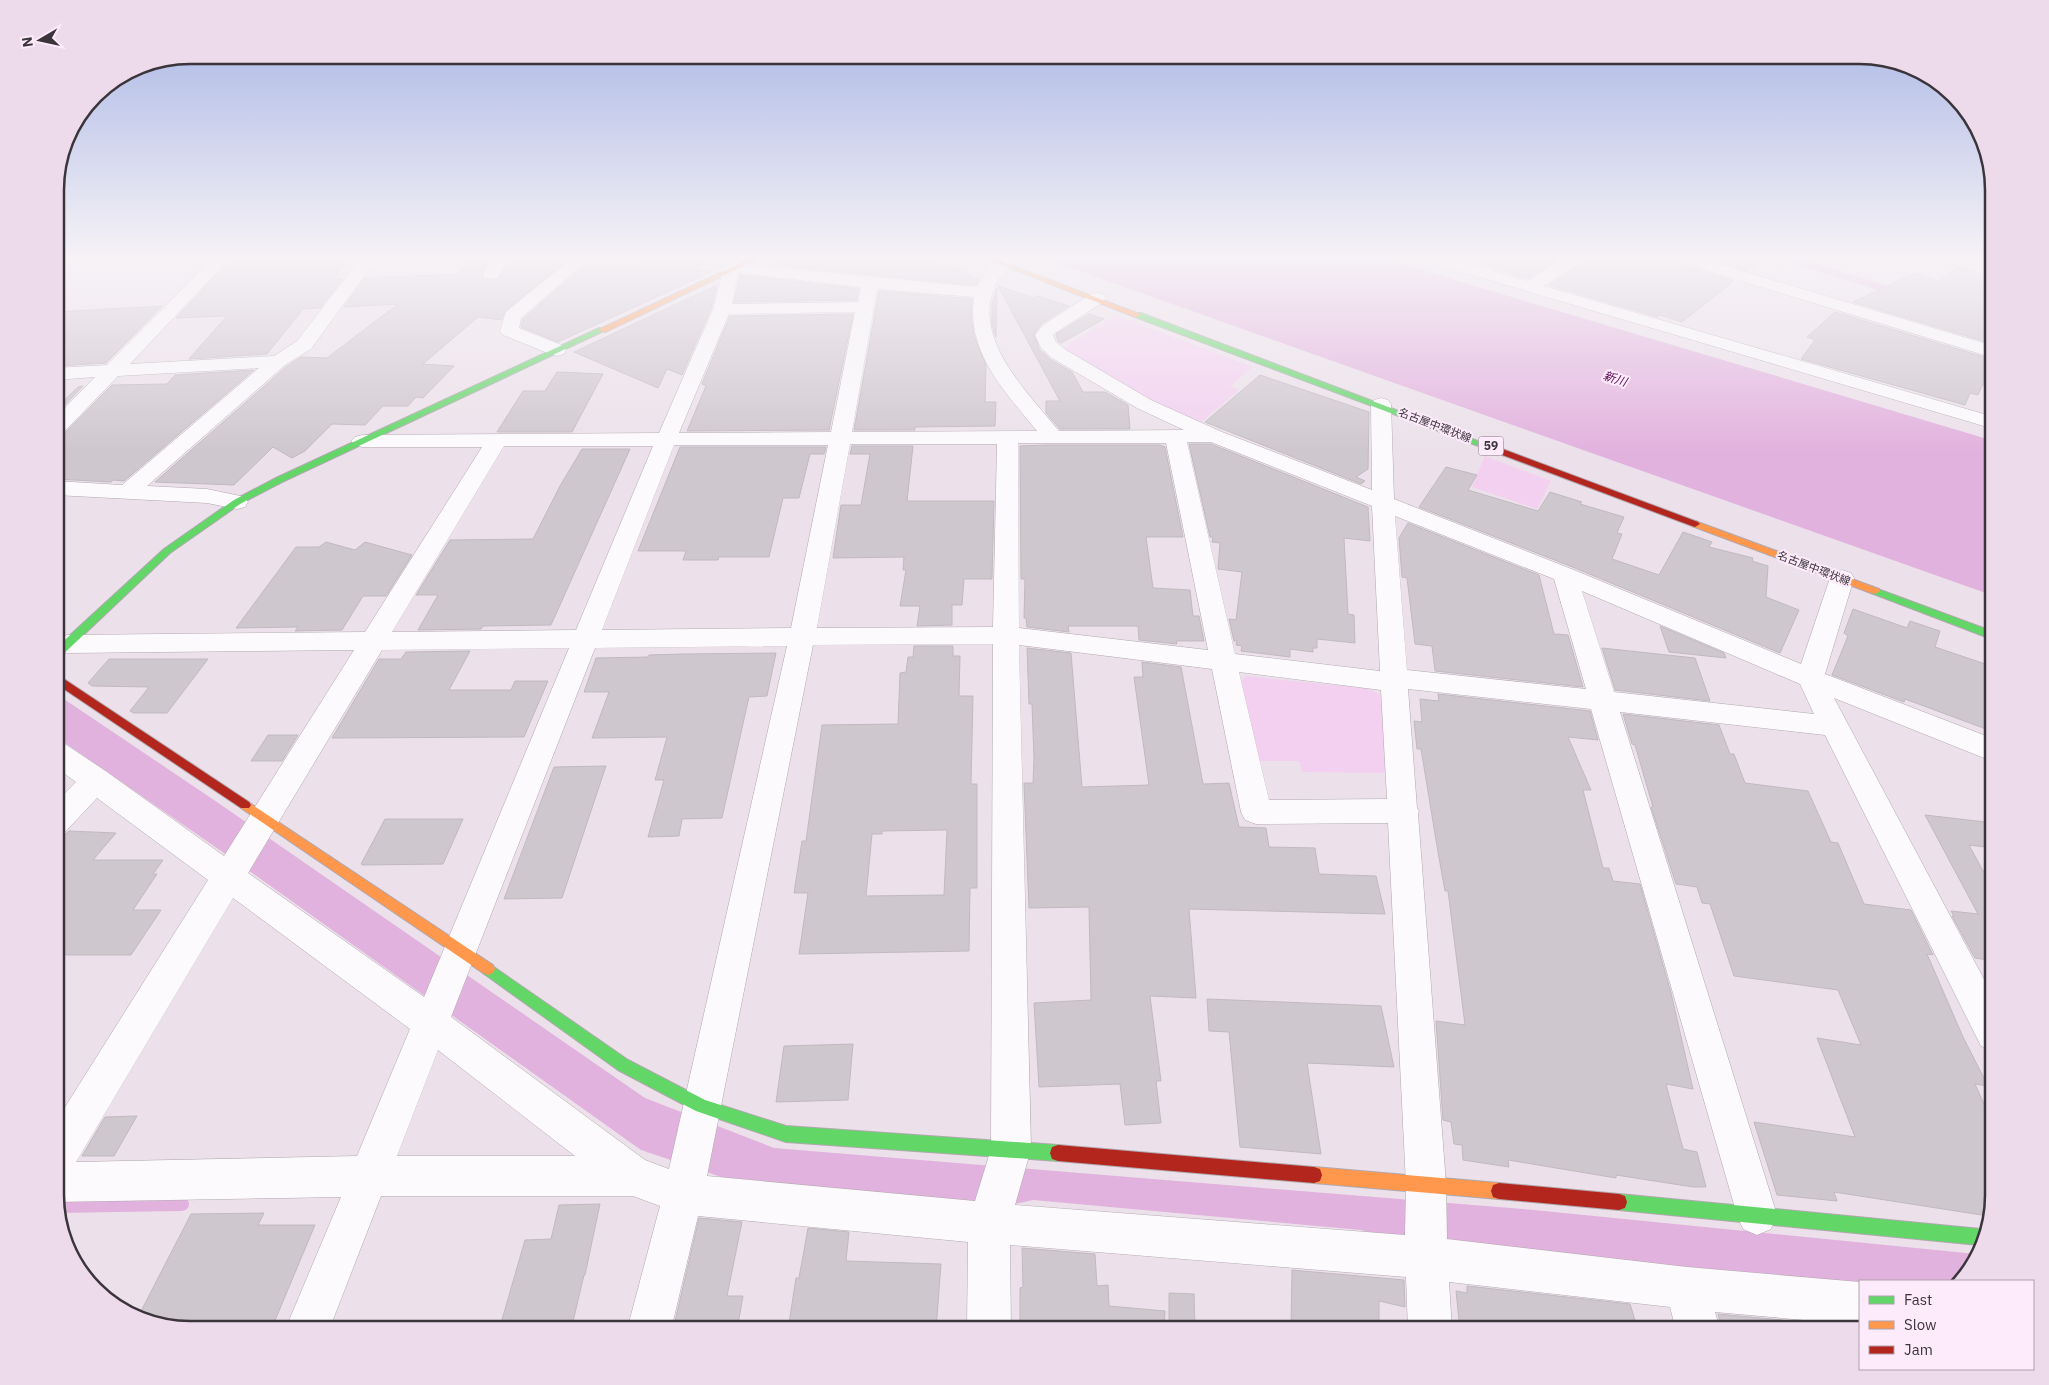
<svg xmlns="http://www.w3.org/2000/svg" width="2049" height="1385" font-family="'IBM Plex Sans','Noto Sans JP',sans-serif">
<rect width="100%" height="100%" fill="#ece1ea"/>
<g fill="#f3d0f0">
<path d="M 1118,316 L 1253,367 L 1230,386 L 1239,390 L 1200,423 L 1145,399 L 1062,350 L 1094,328 Z"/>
<path d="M 1485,456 L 1551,481 L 1537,509 L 1472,487 Z"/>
<path d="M 1246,676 L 1370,689 L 1381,696 L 1387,773 L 1302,772 L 1299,761 L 1258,761 L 1241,681 Z"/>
</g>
<g fill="#e2b2de">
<path d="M 1043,258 L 1381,258 L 1994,441 L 1994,596 Z"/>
<path d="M 55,693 L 214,800 L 645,1098 L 774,1148 L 1534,1210 L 1976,1254 L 1971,1270 L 1959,1281 L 1860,1281 L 1860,1283 L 1389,1239 L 1361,1230 L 1033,1200 L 1006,1206 L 742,1184 L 641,1150 L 224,853 L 55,736 Z"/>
</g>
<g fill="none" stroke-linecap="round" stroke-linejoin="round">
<path stroke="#e2b2de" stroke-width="7" d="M 1787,258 L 1895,292"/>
<path stroke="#e2b2de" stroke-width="14" d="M 56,1206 L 182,1204"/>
</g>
<g fill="#cfc7ce" stroke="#c1b9c0" fill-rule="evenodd">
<path d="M 232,258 L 349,258 L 333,279 L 343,279 L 320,308 L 303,309 L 267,354 L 189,359 L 227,316 L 176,318 Z"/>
<path d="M 512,258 L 565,262 L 505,311 L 501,320 L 478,317 L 423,364 L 454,366 L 423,398 L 416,397 L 408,406 L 383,406 L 365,425 L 332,424 L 305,451 L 292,458 L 273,447 L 234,485 L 155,482 L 286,367 L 301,357 L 327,358 L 398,304 L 344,307 L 365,278 L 460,274 L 467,262 L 489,261 L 481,275 L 485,280 L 497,280 Z"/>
<path d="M 656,258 L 707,258 L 694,270 L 711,272 L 558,342 L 521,327 L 523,319 L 586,264 L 635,268 L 646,259 L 653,260 Z"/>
<path d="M 782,258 L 924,258 L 968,273 L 965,274 L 979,279 L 976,285 L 775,265 Z"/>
<path d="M 1482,258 L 1561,258 L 1528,279 L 1481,264 Z"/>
<path d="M 1585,258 L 1672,258 L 1675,263 L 1734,281 L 1682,322 L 1660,315 L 1658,317 L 1549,285 L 1582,263 Z"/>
<path d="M 1703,258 L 1766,258 L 1747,271 Z"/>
<path d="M 1959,267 L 1994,278 L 1994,344 L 1853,302 L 1915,273 L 1938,281 Z"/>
<path d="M 740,275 L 859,289 L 856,300 L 734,302 Z"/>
<path d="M 717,285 L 711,308 L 682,375 L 667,369 L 658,388 L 574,352 Z"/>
<path d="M 998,286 L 1034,298 L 1038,296 L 1069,306 L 1042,323 L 1034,334 L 1039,349 L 1051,360 L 1072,372 L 1083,392 L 1105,392 L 1128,405 L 1130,429 L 1060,429 L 1046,413 L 1046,401 L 1060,401 Z"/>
<path d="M 997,288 L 996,337 L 992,324 L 992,304 Z"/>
<path d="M 879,291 L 972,299 L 971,317 L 974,336 L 986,365 L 985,402 L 996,402 L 995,426 L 915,427 L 915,430 L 854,430 Z"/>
<path d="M 162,306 L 106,363 L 55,366 L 55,312 Z"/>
<path d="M 1835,312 L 1994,360 L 1994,387 L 1983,384 L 1978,395 L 1970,393 L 1965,405 L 1801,359 L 1815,340 L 1807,337 Z"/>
<path d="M 853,314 L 829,430 L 687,431 L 706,386 L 702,384 L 730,316 Z"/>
<path d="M 1089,314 L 1104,319 L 1061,343 L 1058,341 L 1056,334 Z"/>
<path d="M 254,370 L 124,481 L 113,480 L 111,482 L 55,479 L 55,438 L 63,435 L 112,385 L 167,384 L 175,375 Z"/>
<path d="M 557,372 L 603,374 L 572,432 L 497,432 L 523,391 L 545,391 Z"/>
<path d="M 1260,375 L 1369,412 L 1368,469 L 1356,477 L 1365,481 L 1361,484 L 1205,422 Z"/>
<path d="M 83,386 L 55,415 L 55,409 L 78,387 Z"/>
<path d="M 1189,444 L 1211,444 L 1368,507 L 1370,541 L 1344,538 L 1348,614 L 1354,615 L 1355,643 L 1317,639 L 1317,648 L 1313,648 L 1313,652 L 1290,649 L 1290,657 L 1241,651 L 1242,646 L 1236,645 L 1237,641 L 1234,641 L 1229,619 L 1236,620 L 1242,572 L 1218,569 L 1220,543 L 1212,542 L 1213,537 L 1210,537 Z"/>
<path d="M 1047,445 L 1160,445 L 1165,447 L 1183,537 L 1146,537 L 1153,588 L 1190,590 L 1193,616 L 1199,616 L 1204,641 L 1176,641 L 1177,644 L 1139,640 L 1138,626 L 1068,626 L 1069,632 L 1027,627 L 1026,618 L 1024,618 L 1025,579 L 1021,579 L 1020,446 Z"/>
<path d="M 852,446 L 913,446 L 907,501 L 994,501 L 992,579 L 964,579 L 962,605 L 952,605 L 952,625 L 917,626 L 920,606 L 900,606 L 906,570 L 903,570 L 904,557 L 833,558 L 841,505 L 861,505 L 870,454 L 850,454 Z"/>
<path d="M 680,447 L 826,447 L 824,454 L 810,454 L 799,498 L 783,498 L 769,557 L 719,557 L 718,560 L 683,560 L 686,551 L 638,551 Z"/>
<path d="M 582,449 L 630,449 L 551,625 L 483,626 L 481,629 L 418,630 L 438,595 L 416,595 L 450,540 L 533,539 L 560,486 Z"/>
<path d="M 1446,467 L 1477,475 L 1468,490 L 1538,511 L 1550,492 L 1582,502 L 1580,504 L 1624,517 L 1617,533 L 1622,534 L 1612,559 L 1659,575 L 1683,532 L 1712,542 L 1709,547 L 1753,558 L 1752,561 L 1768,566 L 1766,597 L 1799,610 L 1780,653 L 1575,568 L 1419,507 Z"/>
<path d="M 1408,523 L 1539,575 L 1554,634 L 1568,635 L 1583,687 L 1435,671 L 1432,646 L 1415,644 L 1407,578 L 1402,577 L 1399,538 Z"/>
<path d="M 326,542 L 355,550 L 365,542 L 412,555 L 386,596 L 363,596 L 342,630 L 295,631 L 298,627 L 236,628 L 296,547 L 319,547 Z"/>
<path d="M 1853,609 L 1907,628 L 1910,621 L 1940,631 L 1935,647 L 1994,667 L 1994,732 L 1905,699 L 1904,702 L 1832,675 L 1848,636 L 1844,633 Z"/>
<path d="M 1660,626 L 1724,653 L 1726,658 L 1669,652 Z"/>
<path d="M 914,646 L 953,646 L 953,656 L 960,656 L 959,696 L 973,696 L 971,784 L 977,784 L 977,888 L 970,888 L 969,951 L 799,954 L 808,893 L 794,893 L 802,841 L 806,841 L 822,725 L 898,724 L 900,673 L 906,672 L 908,657 L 913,657 ZM 947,830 L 944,895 L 866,896 L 872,834 L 882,834 L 882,831 Z"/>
<path d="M 1027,648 L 1071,653 L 1082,787 L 1149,785 L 1134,677 L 1143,677 L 1142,662 L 1181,667 L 1203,784 L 1229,783 L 1239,827 L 1266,828 L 1269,847 L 1315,848 L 1319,874 L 1376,876 L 1385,914 L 1189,909 L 1196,998 L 1150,996 L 1161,1081 L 1156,1081 L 1161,1123 L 1125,1125 L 1120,1084 L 1039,1087 L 1034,1003 L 1091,1000 L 1089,907 L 1029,908 L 1024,783 L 1033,783 L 1034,758 L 1032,704 L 1029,704 Z"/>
<path d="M 1602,648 L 1695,658 L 1710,701 L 1615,690 Z"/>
<path d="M 470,651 L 449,690 L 511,690 L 515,681 L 548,681 L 524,737 L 332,738 L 379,659 L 401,659 L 406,652 Z"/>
<path d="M 776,653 L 767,696 L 749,697 L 722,818 L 682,819 L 679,836 L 648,837 L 664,780 L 655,780 L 667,737 L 592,738 L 609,692 L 584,692 L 596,658 L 648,657 L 649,655 L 683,654 Z"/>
<path d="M 109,659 L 208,659 L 167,713 L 134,713 L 130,711 L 149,687 L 92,686 L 88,683 Z"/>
<path d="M 1438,694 L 1590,711 L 1598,740 L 1568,737 L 1591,790 L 1583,790 L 1603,868 L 1609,868 L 1613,881 L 1640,884 L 1671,993 L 1693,1089 L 1666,1084 L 1683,1149 L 1697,1152 L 1706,1187 L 1693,1187 L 1616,1175 L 1616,1178 L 1508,1160 L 1509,1167 L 1463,1160 L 1462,1145 L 1454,1144 L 1451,1122 L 1443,1120 L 1436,1021 L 1465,1025 L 1448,891 L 1445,891 L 1438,852 L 1421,749 L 1417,749 L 1414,721 L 1422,722 L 1420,699 L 1439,701 Z"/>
<path d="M 1623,714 L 1719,725 L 1730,754 L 1734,754 L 1745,783 L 1808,791 L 1831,842 L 1838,843 L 1864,904 L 1911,910 L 1933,955 L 1927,954 L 1963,1037 L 1988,1086 L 1975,1084 L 1994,1126 L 1994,1196 L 1988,1216 L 1834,1192 L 1837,1201 L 1777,1195 L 1754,1122 L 1855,1137 L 1817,1038 L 1861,1045 L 1838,990 L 1734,976 L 1710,904 L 1702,903 L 1697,887 L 1676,884 L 1651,807 L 1653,807 L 1635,745 L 1632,744 Z"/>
<path d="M 268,735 L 298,735 L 282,761 L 251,761 Z"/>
<path d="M 606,766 L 562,898 L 504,899 L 554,767 Z"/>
<path d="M 1925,815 L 1994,823 L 1994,848 L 1969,845 L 1994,891 L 1994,961 L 1975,958 L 1952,916 L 1954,916 L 1951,911 L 1978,914 Z"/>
<path d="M 385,819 L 463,819 L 443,864 L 363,865 L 361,864 Z"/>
<path d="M 69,831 L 116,833 L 93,860 L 163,860 L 153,874 L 157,874 L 133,910 L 161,910 L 131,955 L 55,955 L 55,843 Z"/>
<path d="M 1207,999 L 1381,1006 L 1394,1067 L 1307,1063 L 1321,1154 L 1240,1147 L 1229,1032 L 1209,1031 Z"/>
<path d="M 853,1044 L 848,1100 L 776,1102 L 784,1046 Z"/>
<path d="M 137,1116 L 114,1156 L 82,1156 L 105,1117 Z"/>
<path d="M 600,1204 L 585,1275 L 584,1275 L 571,1330 L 499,1330 L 525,1240 L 551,1239 L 559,1205 Z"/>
<path d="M 264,1213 L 258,1225 L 315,1225 L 271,1330 L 190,1330 L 139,1315 L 191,1214 Z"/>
<path d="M 699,1218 L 742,1222 L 727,1296 L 743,1296 L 737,1330 L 673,1330 Z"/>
<path d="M 808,1228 L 849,1232 L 846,1261 L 941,1264 L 936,1330 L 788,1330 L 796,1278 L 799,1278 Z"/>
<path d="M 1022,1248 L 1095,1254 L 1097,1286 L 1108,1285 L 1109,1306 L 1165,1311 L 1164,1330 L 1020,1329 L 1020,1288 L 1023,1287 Z"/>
<path d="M 1292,1270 L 1404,1280 L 1405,1307 L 1379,1301 L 1379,1330 L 1291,1330 Z"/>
<path d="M 1467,1286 L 1630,1304 L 1638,1330 L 1460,1330 L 1456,1291 L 1467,1293 Z"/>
<path d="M 1169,1293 L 1194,1294 L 1195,1330 L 1169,1330 Z"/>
<path d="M 1718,1314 L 1782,1320 L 1782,1330 L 1722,1330 Z"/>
</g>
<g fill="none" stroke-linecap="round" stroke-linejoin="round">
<g stroke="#b0a8af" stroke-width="1">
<g id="street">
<path d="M 213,258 L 230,258 L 130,364 L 274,356 L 297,341 L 361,258 L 377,258 L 311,349 L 285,365 L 147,486 L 207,489 L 245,497 L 248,502 L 245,507 L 237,509 L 207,503 L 55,495 L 55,481 L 122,485 L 259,368 L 118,376 L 62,434 L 55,436 L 55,418 L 95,377 L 55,380 L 55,368 L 107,365 Z"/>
<path d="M 494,258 L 510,258 L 497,278 L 485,278 L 483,274 Z"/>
<path d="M 572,258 L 590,258 L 521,318 L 519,328 L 564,346 L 566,350 L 564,354 L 557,356 L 550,354 L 503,335 L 500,331 L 506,312 Z"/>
<path d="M 1423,258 L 1447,258 L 1528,281 L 1564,258 L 1583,258 L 1581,261 L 1544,286 L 1994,417 L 1994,429 L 1425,261 Z"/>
<path d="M 1674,258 L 1698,258 L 1994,346 L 1994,358 L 1676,261 Z"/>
<path d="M 1005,259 L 1011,260 L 1013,264 C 1008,271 1000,275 996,284 C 970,337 1028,393 1059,431 L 1184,430 L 1137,408 L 1052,358 L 1041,348 L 1035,335 L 1043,325 L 1091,294 L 1097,293 L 1103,294 L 1106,298 L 1103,302 L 1055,333 L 1053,335 L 1056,342 L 1066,350 L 1151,400 L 1222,432 L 1372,490 L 1371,404 L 1374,400 L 1381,398 L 1388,400 L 1391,404 L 1394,499 L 1574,570 L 1801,664 L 1830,578 L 1833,573 L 1842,570 L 1851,573 L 1854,578 L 1825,674 L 1994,739 L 1994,762 L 1834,698 L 1994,998 L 1994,1051 L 1981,1046 L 1825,735 L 1620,712 L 1777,1215 L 1771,1229 L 1757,1235 L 1743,1229 L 1737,1215 L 1591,709 L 1408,689 L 1417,808 L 1419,811 L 1418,814 L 1446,1184 L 1447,1239 L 1687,1267 L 1860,1282 L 1860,1325 L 1715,1312 L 1720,1330 L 1676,1330 L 1670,1307 L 1449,1282 L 1452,1330 L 1408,1330 L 1406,1277 L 1010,1245 L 1011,1330 L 967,1330 L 968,1242 L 698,1216 L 671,1330 L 627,1330 L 660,1206 L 633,1196 L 381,1196 L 329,1330 L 285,1330 L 341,1197 L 55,1202 L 55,1123 L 208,880 L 97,798 L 66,831 L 55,835 L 55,803 L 76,782 L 55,767 L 55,741 L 65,744 L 107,772 L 224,856 L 354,650 L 67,653 L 58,650 L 55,646 L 58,638 L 67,635 L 365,632 L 482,447 L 362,447 L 355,445 L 351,441 L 355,437 L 362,435 L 659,433 L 713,309 L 724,266 L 734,263 L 977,287 C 983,275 991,262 1005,259 ZM 738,273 L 861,287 L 858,302 L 732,304 ZM 877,289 L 974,297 C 966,352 1005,392 1037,431 L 852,432 ZM 855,312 L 831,432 L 679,433 L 729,314 ZM 1187,442 L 1211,442 L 1372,506 L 1380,671 L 1235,654 ZM 1018,443 L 1166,443 L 1208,650 L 1019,628 ZM 850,444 L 997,444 L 993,627 L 817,628 ZM 674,445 L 828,445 L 791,628 L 602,630 ZM 504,446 L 653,446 L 576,630 L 392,632 ZM 1395,516 L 1554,579 L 1586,689 L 1407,670 ZM 1582,591 L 1800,684 L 1814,714 L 1614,692 ZM 993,644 L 991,1149 L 975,1201 L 707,1176 L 813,645 ZM 1019,645 L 1212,669 L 1241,812 L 1245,820 L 1256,824 L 1388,823 L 1406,1184 L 1405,1235 L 1015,1205 L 1031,1149 ZM 787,646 L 669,1169 L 645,1160 L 451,1017 L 595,648 ZM 569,648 L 424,997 L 248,873 L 382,650 ZM 1239,672 L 1381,690 L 1387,799 L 1269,800 ZM 233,898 L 410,1029 L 357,1156 L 76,1162 ZM 438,1050 L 575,1156 L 397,1156 Z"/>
</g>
</g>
<g stroke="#b0a8af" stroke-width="2">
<g id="fast">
<path d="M 1135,313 L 1141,313 L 1504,451 L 1503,453 L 1497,453 L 1135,317 Z"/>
<path d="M 599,328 L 606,330 L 282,482 L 240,504 L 170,553 L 59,658 L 55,659 L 55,649 L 164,549 L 234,500 L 276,478 Z"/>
<path d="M 1875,588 L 1994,632 L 1994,640 L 1871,593 L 1870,591 L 1871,589 Z"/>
<path d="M 488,963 L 628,1060 L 705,1100 L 786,1126 L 1058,1145 L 1064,1147 L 1066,1153 L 1064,1159 L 1058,1161 L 786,1142 L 696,1111 L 618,1070 L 483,973 L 481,969 L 483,965 Z"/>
<path d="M 1619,1194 L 1981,1229 L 1984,1230 L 1979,1245 L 1619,1210 L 1613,1208 L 1611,1202 L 1613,1196 Z"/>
</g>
</g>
<g stroke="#b0a8af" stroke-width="2">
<g id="slow">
<path d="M 752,258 L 760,258 L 605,332 L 598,330 Z"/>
<path d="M 984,258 L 992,258 L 1142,315 L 1135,317 Z"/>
<path d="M 1695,521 L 1879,589 L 1880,591 L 1875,594 L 1871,593 L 1692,526 L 1692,522 Z"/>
<path d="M 245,800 L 493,965 L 495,969 L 493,973 L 488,975 L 483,973 L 241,808 L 239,805 L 241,802 Z"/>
<path d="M 1314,1167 L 1499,1183 L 1505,1185 L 1507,1191 L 1505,1197 L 1499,1199 L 1314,1183 L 1308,1181 L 1306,1175 L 1308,1169 Z"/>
</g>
</g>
<g stroke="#b0a8af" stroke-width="2">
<g id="jam">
<path d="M 1500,448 L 1698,522 L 1700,524 L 1695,527 L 1692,526 L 1497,453 L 1496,451 Z"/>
<path d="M 55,673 L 249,802 L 251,805 L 249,808 L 241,808 L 55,683 Z"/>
<path d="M 1058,1145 L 1314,1167 L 1320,1169 L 1322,1175 L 1320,1181 L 1314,1183 L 1058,1161 L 1052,1159 L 1050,1153 L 1052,1147 Z"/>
<path d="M 1499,1183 L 1619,1194 L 1625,1196 L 1627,1202 L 1625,1208 L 1619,1210 L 1499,1199 L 1493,1197 L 1491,1191 L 1493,1185 Z"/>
</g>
</g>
<use href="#street" fill="#fcfafc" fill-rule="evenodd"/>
<use href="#fast" fill="#63d668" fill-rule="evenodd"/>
<use href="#slow" fill="#ff974d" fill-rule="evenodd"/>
<use href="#jam" fill="#b3261e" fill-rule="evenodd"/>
</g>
<linearGradient id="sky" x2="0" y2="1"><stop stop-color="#a5b3e4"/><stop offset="0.57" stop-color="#f6f2f6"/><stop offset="1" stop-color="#f6f2f6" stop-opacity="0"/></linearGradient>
<rect width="2049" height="452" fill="url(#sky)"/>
<g text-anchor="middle" stroke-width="4" stroke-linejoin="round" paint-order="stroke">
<g font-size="11" fill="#3b343a" stroke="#fdeafb">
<text transform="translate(1435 425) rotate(21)" y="4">名古屋中環状線</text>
<text transform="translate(1814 568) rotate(21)" y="4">名古屋中環状線</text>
</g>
<g font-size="12" font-style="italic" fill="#570955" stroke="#fdeafb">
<text transform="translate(1615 379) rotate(18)" y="4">新川</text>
</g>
<rect fill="#fdeafb" stroke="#756b74" stroke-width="1" x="1478.5" y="436.5" width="25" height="19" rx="4"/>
<g font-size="12" font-weight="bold" fill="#3b343a">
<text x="1491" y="450">59</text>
</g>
</g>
<path d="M0 0H2049V1385H0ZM190 64H1859A126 126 0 0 1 1985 190V1195A126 126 0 0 1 1859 1321H190A126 126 0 0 1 64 1195V190A126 126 0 0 1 190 64Z" fill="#eddbec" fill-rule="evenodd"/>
<path fill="none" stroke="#3b343a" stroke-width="2.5" d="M190 64H1859A126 126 0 0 1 1985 190V1195A126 126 0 0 1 1859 1321H190A126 126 0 0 1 64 1195V190A126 126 0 0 1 190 64Z"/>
<rect x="1859" y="1280" width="175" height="90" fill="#fdeafb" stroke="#afa1ae"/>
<rect x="1869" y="1296" width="25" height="8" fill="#63d668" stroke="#afa1ae"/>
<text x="1904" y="1305" font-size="15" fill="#3b343a">Fast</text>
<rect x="1869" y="1321" width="25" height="8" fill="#ff974d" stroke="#afa1ae"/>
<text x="1904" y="1330" font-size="15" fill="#3b343a">Slow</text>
<rect x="1869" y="1346" width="25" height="8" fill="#b3261e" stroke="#afa1ae"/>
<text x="1904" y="1355" font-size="15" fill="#3b343a">Jam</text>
<g transform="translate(40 40) rotate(261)" stroke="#fdeafb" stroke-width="4" paint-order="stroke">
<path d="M0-4L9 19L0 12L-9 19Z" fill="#3b343a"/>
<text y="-8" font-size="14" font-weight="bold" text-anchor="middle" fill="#3b343a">N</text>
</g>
</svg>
